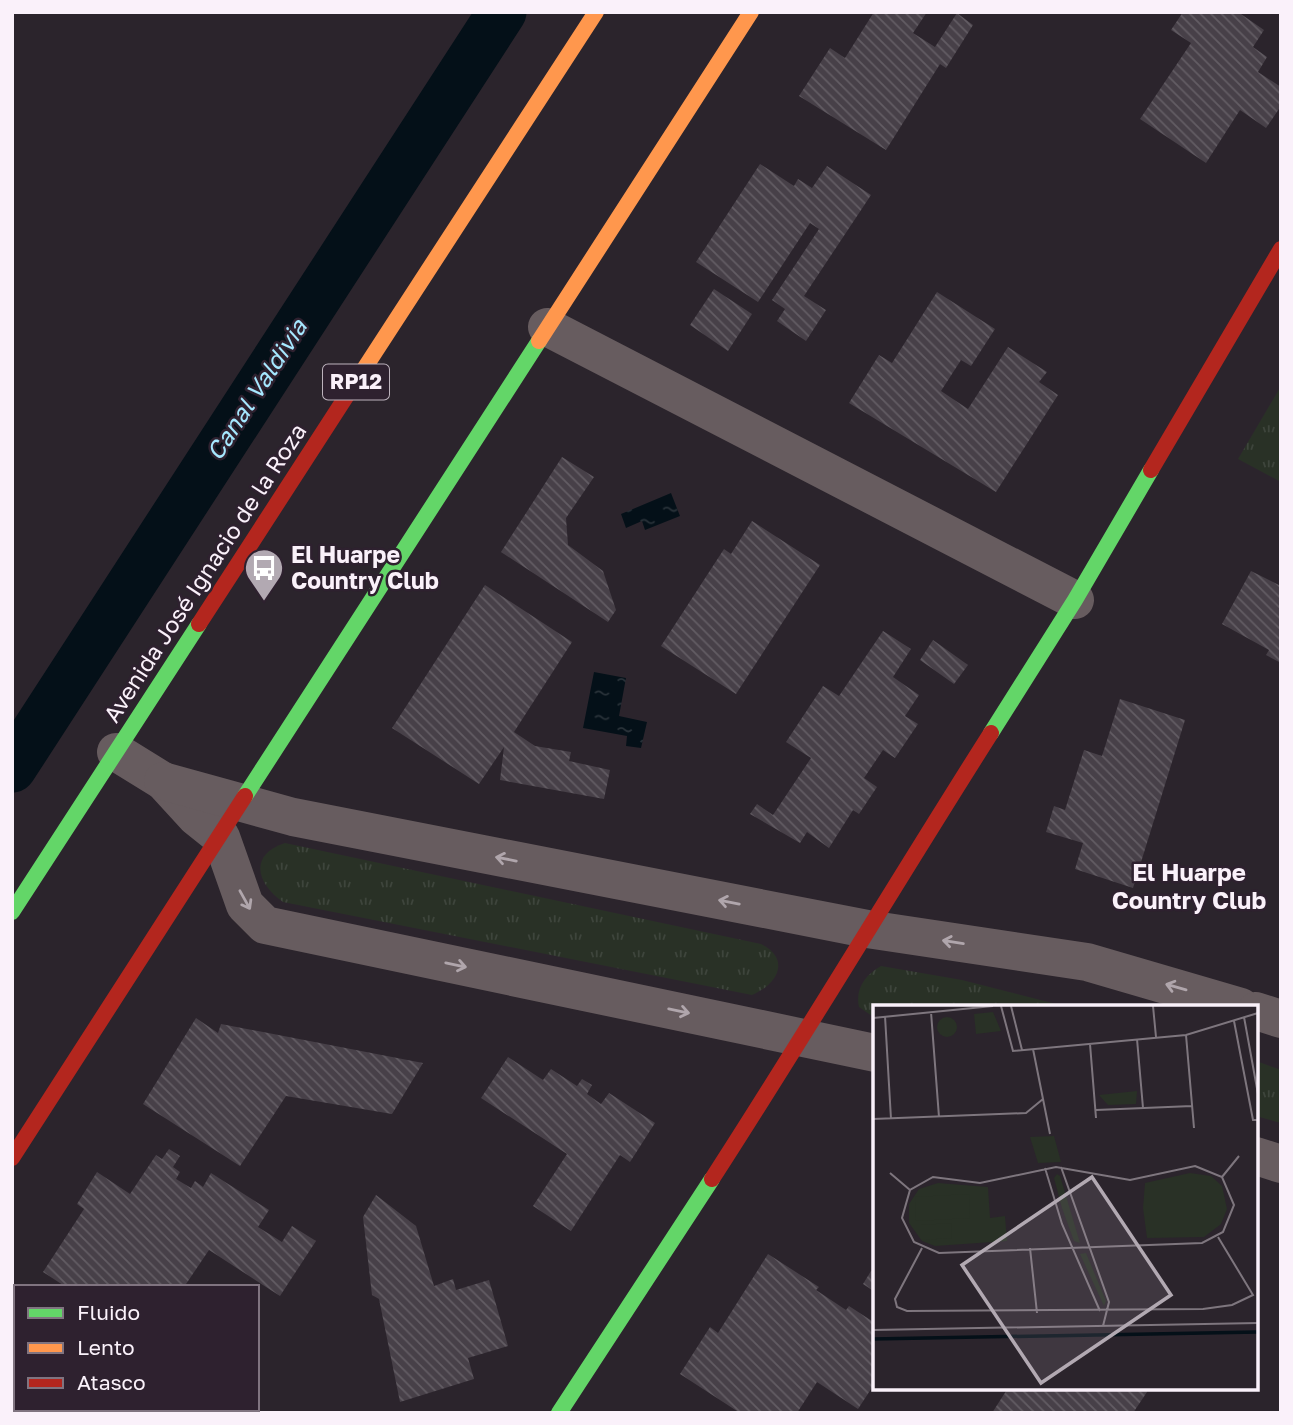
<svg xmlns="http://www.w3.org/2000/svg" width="1293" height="1425" font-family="'Golos Text',sans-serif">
<defs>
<pattern id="grass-tufts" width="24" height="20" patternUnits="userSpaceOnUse" patternTransform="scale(1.75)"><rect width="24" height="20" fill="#293126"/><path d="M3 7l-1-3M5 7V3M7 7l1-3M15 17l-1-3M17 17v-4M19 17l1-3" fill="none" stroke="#3e453c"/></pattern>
<pattern id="water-ripples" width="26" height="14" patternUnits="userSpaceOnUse" patternTransform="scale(1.75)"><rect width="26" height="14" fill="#041018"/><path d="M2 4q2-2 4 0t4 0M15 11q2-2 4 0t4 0" fill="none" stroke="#2a333a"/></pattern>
<pattern id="building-back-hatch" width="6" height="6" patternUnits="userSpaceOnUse" patternTransform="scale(1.75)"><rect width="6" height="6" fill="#474048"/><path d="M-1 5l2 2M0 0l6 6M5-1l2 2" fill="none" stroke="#625c63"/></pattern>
</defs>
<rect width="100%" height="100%" fill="#2b242c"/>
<g fill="url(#grass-tufts)">
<path d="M 1281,386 L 1281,482 L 1238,459 Z"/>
<path d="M 285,843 L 761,944 C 791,959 778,984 752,995 L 283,902 C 257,884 248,855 285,843 Z"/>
<path d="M 881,966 L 962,980 L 1068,1007 L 875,1007 L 875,1018 L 859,1007 C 855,989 865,975 881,966 Z"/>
<path d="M 1256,1061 L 1281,1070 L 1281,1123 L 1256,1116 Z"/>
</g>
<g fill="url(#water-ripples)">
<path d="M 671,493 L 680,516 L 645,530 L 642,521 L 626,528 L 621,514 Z"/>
<path d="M 594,672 L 626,678 L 619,716 L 647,722 L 641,748 L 626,746 L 627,736 L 583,728 Z"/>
</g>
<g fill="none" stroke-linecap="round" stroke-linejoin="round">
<path stroke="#041018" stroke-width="49" d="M 12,768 L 502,12"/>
</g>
<g fill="url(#building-back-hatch)">
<path d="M 874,12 L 927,12 L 913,33 L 935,47 L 957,13 L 973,25 L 946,68 L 940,64 L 886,150 L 799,96 L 830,48 L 845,58 Z"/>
<path d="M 1183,12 L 1238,12 L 1264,30 L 1253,47 L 1267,57 L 1258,72 L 1281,87 L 1281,106 L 1266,128 L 1240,110 L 1206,163 L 1140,119 L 1191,43 L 1171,30 Z"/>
<path d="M 760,164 L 794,186 L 798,179 L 812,188 L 827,166 L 871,195 L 804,296 L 826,310 L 806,341 L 777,321 L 785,309 L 772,300 L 819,229 L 810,223 L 758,302 L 696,262 Z"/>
<path d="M 714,289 L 752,314 L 728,351 L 690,325 Z"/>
<path d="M 937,292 L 995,329 L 971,366 L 961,360 L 941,391 L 968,409 L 1008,347 L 1047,372 L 1039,382 L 1058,395 L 996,492 L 849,403 L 879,355 L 892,363 Z"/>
<path d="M 562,457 L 594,477 L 566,518 L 568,545 L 603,571 L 616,610 L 608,622 L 501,552 Z"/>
<path d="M 752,521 L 820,565 L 736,694 L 661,646 L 724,549 L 731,554 Z"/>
<path d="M 1251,571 L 1281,586 L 1281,663 L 1266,655 L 1269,650 L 1222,624 Z"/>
<path d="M 485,585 L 572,642 L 514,732 L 535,746 L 571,752 L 569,761 L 610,770 L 604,799 L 500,780 L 504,747 L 479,784 L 392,728 Z"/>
<path d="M 883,631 L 911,649 L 893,677 L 919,695 L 905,716 L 918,724 L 895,758 L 883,750 L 864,778 L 877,787 L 859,814 L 853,810 L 829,848 L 807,832 L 800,843 L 750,814 L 757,804 L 773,815 L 811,758 L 786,742 L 823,686 L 839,696 Z"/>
<path d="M 933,640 L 968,665 L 954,684 L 920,660 Z"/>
<path d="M 1120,699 L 1185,720 L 1133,888 L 1075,869 L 1083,843 L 1046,832 L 1054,806 L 1065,810 L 1084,750 L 1102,756 Z"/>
<path d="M 196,1018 L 218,1033 L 221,1024 L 423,1063 L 392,1114 L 286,1096 L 240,1166 L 143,1104 Z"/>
<path d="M 508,1057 L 543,1080 L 551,1069 L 577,1086 L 582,1079 L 592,1085 L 587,1094 L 601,1104 L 609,1093 L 655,1123 L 630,1162 L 620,1155 L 571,1231 L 533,1206 L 567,1154 L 481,1098 Z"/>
<path d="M 169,1149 L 180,1156 L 173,1167 L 180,1172 L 176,1179 L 191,1188 L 195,1181 L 203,1187 L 211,1173 L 269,1210 L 258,1227 L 282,1242 L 292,1226 L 316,1241 L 280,1296 L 209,1250 L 184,1287 L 66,1287 L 43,1272 L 84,1209 L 77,1204 L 97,1172 L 130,1194 L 156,1155 L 162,1159 Z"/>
<path d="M 376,1195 L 416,1226 L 434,1286 L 453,1279 L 456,1290 L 489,1280 L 508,1346 L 468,1358 L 474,1379 L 400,1402 L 379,1299 L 372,1295 L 363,1217 Z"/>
<path d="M 768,1254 L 819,1287 L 816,1290 L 846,1310 L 849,1306 L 872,1321 L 875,1317 L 875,1383 L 858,1409 L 817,1382 L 797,1413 L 740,1413 L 680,1374 L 710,1327 L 718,1333 Z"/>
<path d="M 871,1271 L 875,1273 L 875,1292 L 863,1284 Z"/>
<path d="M 16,1317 L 16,1408 L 12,1413 L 12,1322 Z"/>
<path d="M 1008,1388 L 1024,1388 L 1029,1392 L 1032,1388 L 1146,1388 L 1147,1392 L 1133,1413 L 992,1413 Z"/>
</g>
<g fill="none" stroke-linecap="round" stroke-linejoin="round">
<g stroke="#675c5f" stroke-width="38">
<path d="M 547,327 L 1075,600"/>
<path d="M 116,752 L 163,781 L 196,817 L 221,837 L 245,905 L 265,925 L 875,1053"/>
<path d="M 163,781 L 293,817 L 867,929 L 1087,962 L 1241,1007"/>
<path d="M 1256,1011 L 1281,1019"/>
<path d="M 1256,1156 L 1281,1164"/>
</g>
<g stroke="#63d668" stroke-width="16">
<path d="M 991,733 L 1075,600 L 1151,470"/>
<path d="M 245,796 L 539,341"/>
<path d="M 12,912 L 199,624"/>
<path d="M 559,1413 L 712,1179"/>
</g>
<g stroke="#ff974d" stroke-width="16">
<path d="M 539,341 L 751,12"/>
<path d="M 353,386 L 596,12"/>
</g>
<g stroke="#b3261e" stroke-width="16">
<path d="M 1151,470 L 1281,249"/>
<path d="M 199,624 L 353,386"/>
<path d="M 12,1158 L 245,796"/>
<path d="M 712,1179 C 807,1032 897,881 991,733"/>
</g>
</g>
<defs><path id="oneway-shaft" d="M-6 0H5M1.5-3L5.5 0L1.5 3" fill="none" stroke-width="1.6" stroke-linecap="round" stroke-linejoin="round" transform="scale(1.75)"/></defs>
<g stroke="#b0a6ac">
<use href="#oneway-shaft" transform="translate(506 859) rotate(-169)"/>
<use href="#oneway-shaft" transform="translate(245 900) rotate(61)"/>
<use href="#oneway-shaft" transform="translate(729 902) rotate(-169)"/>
<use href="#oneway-shaft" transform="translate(953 942) rotate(-171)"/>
<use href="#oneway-shaft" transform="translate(456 965) rotate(12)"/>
<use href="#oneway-shaft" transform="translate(1176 987) rotate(-164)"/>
<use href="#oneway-shaft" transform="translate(679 1011) rotate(12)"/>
</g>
<defs>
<g id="bus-pin" transform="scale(2.0125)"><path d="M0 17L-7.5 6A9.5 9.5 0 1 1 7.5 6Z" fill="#b2a9b2" stroke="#2e212f"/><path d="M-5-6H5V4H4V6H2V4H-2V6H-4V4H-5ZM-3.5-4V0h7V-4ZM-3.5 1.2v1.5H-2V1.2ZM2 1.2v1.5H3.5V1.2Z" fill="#fff"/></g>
</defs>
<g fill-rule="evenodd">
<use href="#bus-pin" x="264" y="568"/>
</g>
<g text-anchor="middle" stroke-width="5" stroke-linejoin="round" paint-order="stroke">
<rect fill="#2e212f" stroke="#bdb3bd" stroke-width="2" x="323" y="364.5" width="66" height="35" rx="5"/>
<g font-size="21" font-weight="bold" fill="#faf1fa">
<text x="356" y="389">RP12</text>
</g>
<g font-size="23" font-weight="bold" fill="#faf1fa" stroke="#2e212f" text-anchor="start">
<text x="291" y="563">El Huarpe<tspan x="291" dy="26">Country Club</tspan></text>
</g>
<g font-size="23" fill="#faf1fa" stroke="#2e212f">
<text transform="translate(205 573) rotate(-57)" y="8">Avenida José Ignacio de la Roza</text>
</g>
<g font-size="24" font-style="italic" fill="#a6e8ff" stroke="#2e212f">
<text transform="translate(257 390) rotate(-57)" y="8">Canal Valdivia</text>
</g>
<g font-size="24" font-weight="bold" fill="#faf1fa" stroke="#2e212f">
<text x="1189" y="881">El Huarpe<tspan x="1189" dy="28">Country Club</tspan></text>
</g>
</g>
<g transform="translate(873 1005)">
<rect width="385" height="385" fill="#2b242c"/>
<path d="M 120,7 L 128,26 L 103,29 L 101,9 ZM64 22a10 10 0 1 1 20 0a10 10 0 1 1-20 0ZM 181,131 L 188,157 L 165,158 L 157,132 ZM 184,169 L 187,171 L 207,238 L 201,236 L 189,203 L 181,173 ZM 65,178 L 115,182 L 117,213 L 132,211 L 134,236 L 62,241 L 49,236 L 36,218 L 36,199 L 46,184 ZM 213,248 L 233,296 L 231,301 L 207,249 Z" fill="#293126"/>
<path d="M 264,86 L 263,99 L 235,100 L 226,90 ZM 317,168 L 338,171 L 349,181 L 354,204 L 348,219 L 331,232 L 274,233 L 270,203 L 272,178 Z" fill="#293126"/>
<path d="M 96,189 L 97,213 L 43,216 L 42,192 ZM 78,218 L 79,233 L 48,235 L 48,220 Z" fill="#293126"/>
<path fill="none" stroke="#041018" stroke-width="3.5" d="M 0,334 L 385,327"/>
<path fill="none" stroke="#7e767e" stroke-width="2" d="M 128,1 L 140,46 L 313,30 L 385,8M 138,1 L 149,45M 280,1 L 283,32M 58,7 L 66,112M 12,11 L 18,114M 371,12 L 385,89M 0,13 L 120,1M 361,16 L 380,115 L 385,115M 313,30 L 321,123M 264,34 L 270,103M 217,39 L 223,113M 160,44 L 177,129M 223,105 L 319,101M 0,114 L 153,108 L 170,94M 322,161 L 349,172 L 361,200 L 350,227 L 329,238 L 66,248 L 41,237 L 29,213 L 37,185 L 60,172 L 107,178 L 183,162 L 257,175 ZM 188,162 L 236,297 L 230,321M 172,163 L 189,219 L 227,306M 17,168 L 37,185M 349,172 L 366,151M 49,243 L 22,294 L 24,302 L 34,306 L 330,304 L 359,300 L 380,290 L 345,232M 157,243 L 164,308M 0,325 L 385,318"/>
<path fill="#b2a9b2" fill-opacity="0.15" stroke="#b2a9b2" stroke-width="3.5" d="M 219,172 L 298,290 L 168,378 L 89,260 Z"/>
<rect width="385" height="385" fill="none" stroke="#faf1fa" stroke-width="3.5"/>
</g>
<rect width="1293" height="1425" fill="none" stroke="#faf1fa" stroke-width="28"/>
<rect x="14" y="1285" width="245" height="126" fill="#2e212f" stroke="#807480" stroke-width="2"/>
<rect x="28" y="1308" width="35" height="10" fill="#63d668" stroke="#807480" stroke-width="2"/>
<text x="77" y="1320" font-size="21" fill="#faf1fa">Fluido</text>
<rect x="28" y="1343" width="35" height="10" fill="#ff974d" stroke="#807480" stroke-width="2"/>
<text x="77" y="1355" font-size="21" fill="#faf1fa">Lento</text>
<rect x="28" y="1378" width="35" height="10" fill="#b3261e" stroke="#807480" stroke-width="2"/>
<text x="77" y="1390" font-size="21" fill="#faf1fa">Atasco</text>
</svg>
